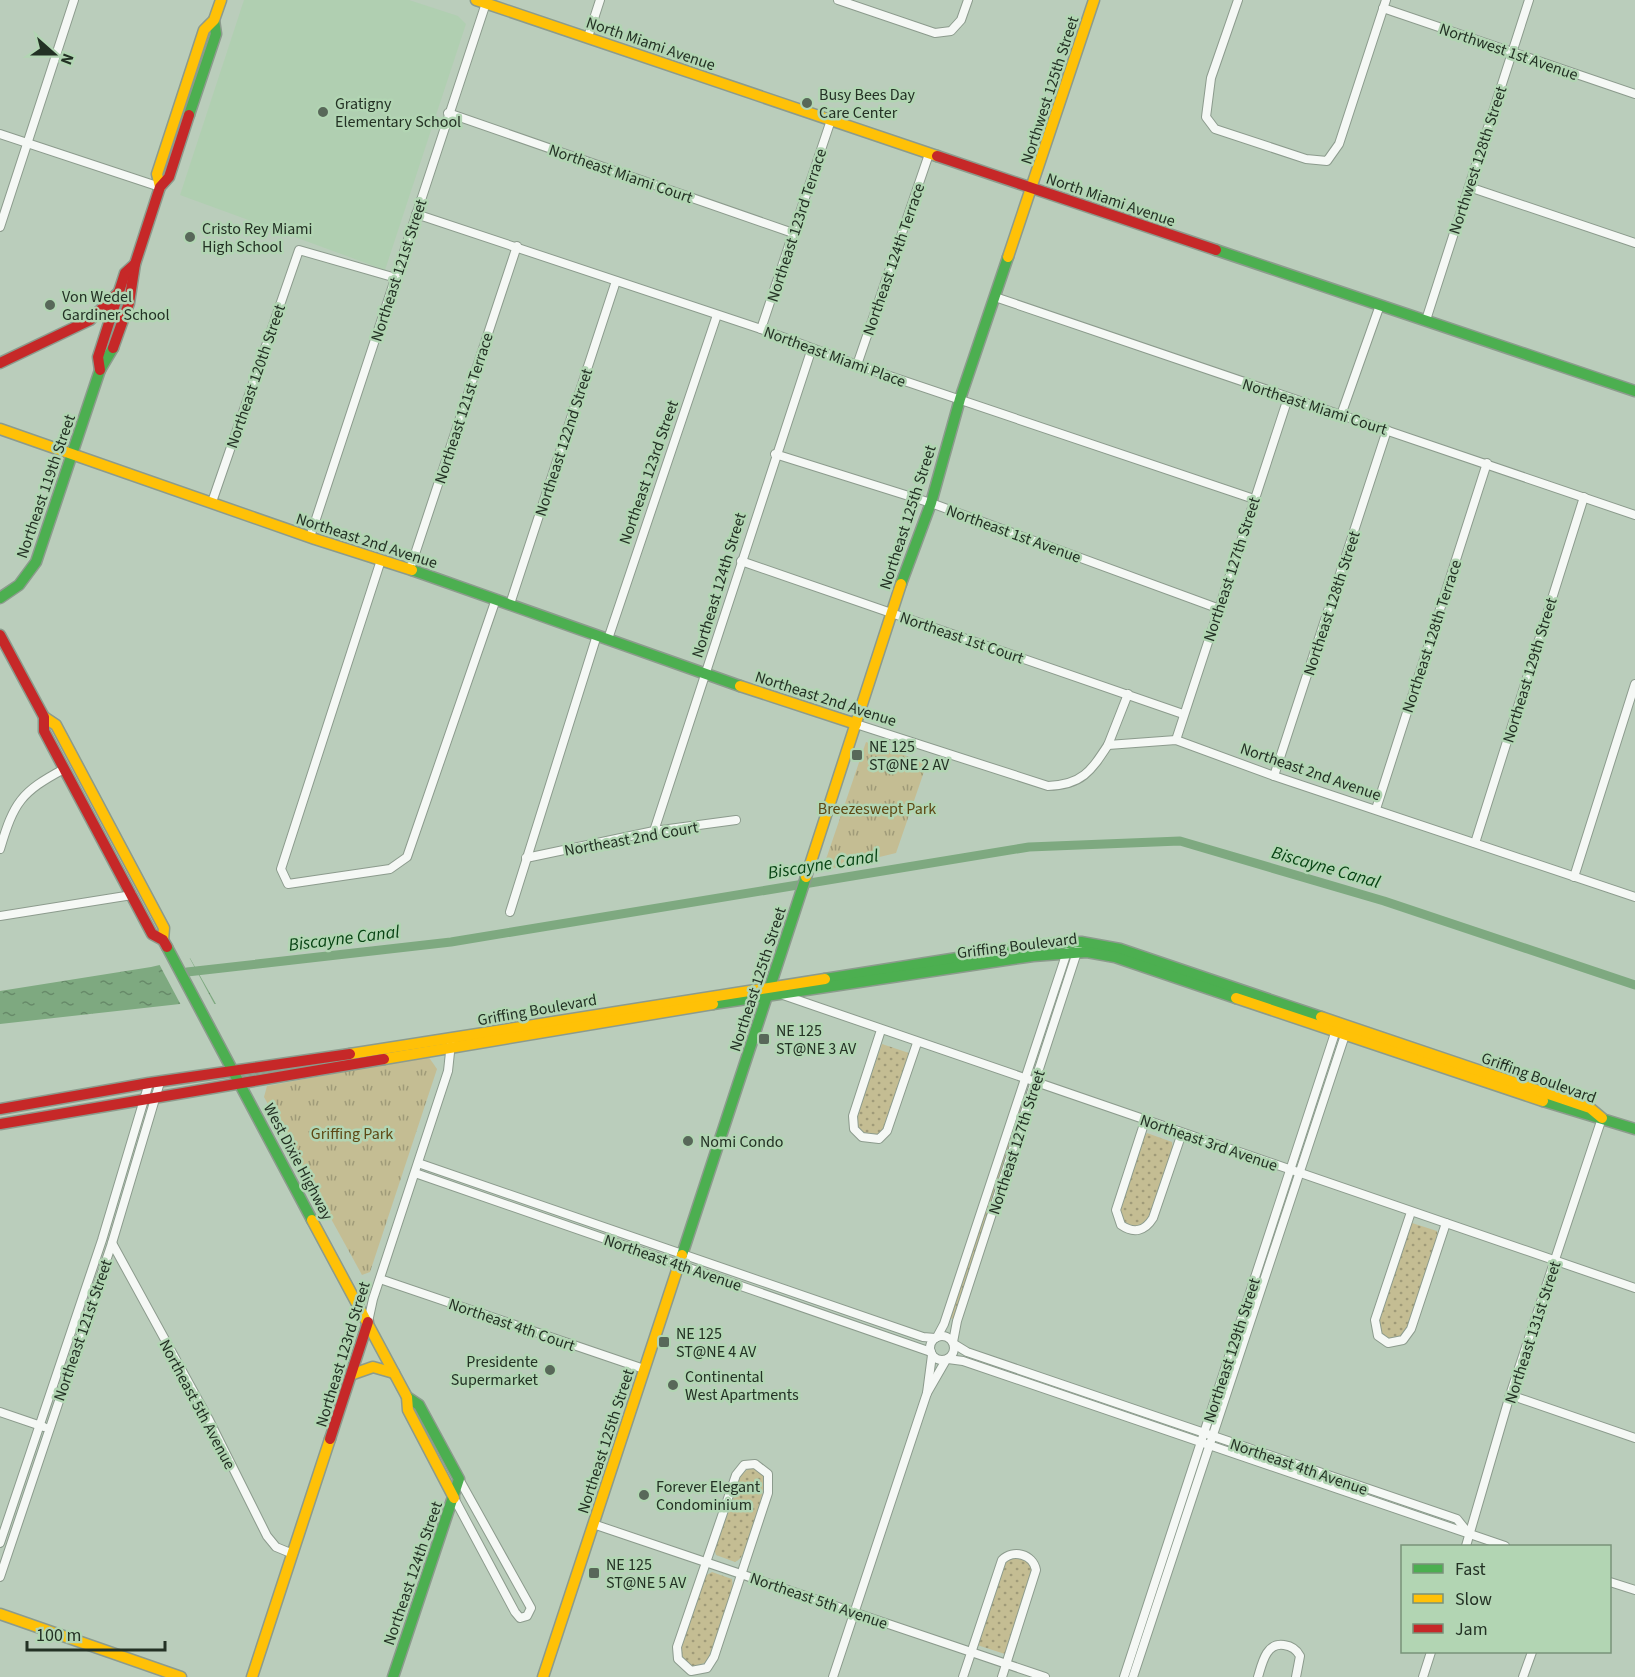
<svg xmlns="http://www.w3.org/2000/svg" width="1635" height="1677" font-family="'Source Sans 3',sans-serif">
<defs>
<pattern id="grass-dots" width="8" height="8" patternUnits="userSpaceOnUse" patternTransform="scale(1.5)"><rect width="8" height="8" fill="#c4bd93"/><path d="M2 2h.1M6 6h.1" fill="none" stroke="#9f9a78" stroke-width="1.8" stroke-linecap="round"/></pattern>
<pattern id="park-tufts" width="24" height="20" patternUnits="userSpaceOnUse" patternTransform="scale(1.5)"><rect width="24" height="20" fill="#c4bd93"/><path d="M3 7l-1-3M5 7V3M7 7l1-3M15 17l-1-3M17 17v-4M19 17l1-3" fill="none" stroke="#9f9a78"/></pattern>
<pattern id="water-ripples" width="26" height="14" patternUnits="userSpaceOnUse" patternTransform="scale(1.5)"><rect width="26" height="14" fill="#7ea980"/><path d="M2 4q2-2 4 0t4 0M15 11q2-2 4 0t4 0" fill="none" stroke="#678a69"/></pattern>
</defs>
<rect width="100%" height="100%" fill="#bacdbb"/>
<path fill="#b0cfb1" d="M 244,0 L 409,0 L 458,16 L 466,24 L 385,270 L 180,195 Z"/>
<g fill="url(#grass-dots)">
<path d="M 882,1044 L 909,1053 L 909,1057 L 883,1130 L 878,1136 L 864,1134 L 858,1129 L 856,1119 Z"/>
<path d="M 1024,1095 L 1027,1096 L 954,1319 L 949,1318 Z"/>
<path d="M 1147,1133 L 1172,1142 L 1173,1151 C 1165,1175 1160,1220 1133,1228 L 1123,1220 L 1119,1207 L 1142,1141 Z"/>
<path d="M 1412,1223 L 1437,1231 L 1438,1239 L 1408,1329 C 1401,1339 1394,1343 1382,1336 L 1377,1325 Z"/>
<path d="M 749,1468 L 756,1468 L 764,1475 C 765,1492 750,1557 735,1562 L 716,1555 L 714,1548 L 736,1480 Z"/>
<path d="M 1011,1556 L 1027,1560 L 1033,1570 L 1005,1654 L 977,1645 L 1003,1564 Z"/>
<path d="M 712,1572 L 732,1579 L 733,1590 L 707,1662 L 693,1667 L 681,1655 L 681,1647 L 705,1576 Z"/>
</g>
<g fill="url(#park-tufts)">
<path d="M 866,742 L 927,763 L 896,853 L 822,871 Z"/>
<path d="M 428,1056 L 437,1069 L 370,1272 L 362,1275 L 264,1097 L 267,1086 Z"/>
</g>
<path fill="url(#water-ripples)" d="M 190,958 L 216,1004 L 180,1004 L 0,1024 L 0,991 L 151,967 Z"/>
<path fill="#bacdbb" d="M 188,955 L 216,1007 L 182,1007 L 158,962 Z"/>
<g fill="none" stroke-linecap="round" stroke-linejoin="round">
<path stroke="#7ea980" stroke-width="9" d="M 187,972 L 451,942 L 1029,847 L 1180,841 L 1384,901 L 1635,985"/>
<g stroke="#8c9b8d" stroke-width="10">
<g id="street">
<path d="M 838,0 L 935,33 L 951,31 L 961,20 L 968,0"/>
<path d="M 1238,0 L 1211,78 L 1206,117 L 1215,129 L 1306,159 L 1327,161 L 1339,144 L 1386,0"/>
<path d="M 1383,8 L 1635,94"/>
<path d="M 588,37 L 600,0"/>
<path d="M 448,113 L 793,233"/>
<path d="M 0,134 L 160,187"/>
<path d="M 1469,187 L 1635,243"/>
<path d="M 416,214 L 761,329 L 857,365 L 1254,499"/>
<path d="M 0,227 L 74,0"/>
<path d="M 995,297 L 1635,515"/>
<path d="M 1426,320 L 1529,0"/>
<path d="M 761,329 L 831,120"/>
<path d="M 857,365 L 929,154"/>
<path d="M 1341,415 L 1380,305"/>
<path d="M 775,454 L 931,503 L 1217,608"/>
<path d="M 212,502 L 299,250 L 396,278"/>
<path d="M 310,537 L 486,3"/>
<path d="M 381,560 L 281,869 L 288,884 L 390,869 L 407,857 L 496,599"/>
<path d="M 741,561 L 1183,714"/>
<path d="M 410,569 L 517,246"/>
<path d="M 510,604 L 616,281"/>
<path d="M 608,639 L 717,315"/>
<path d="M 856,724 L 1048,786 C 1082,785 1091,771 1108,745 L 1176,740 L 1274,776 L 1635,897"/>
<path d="M 1176,740 L 1288,398"/>
<path d="M 1108,745 L 1128,694"/>
<path d="M 1274,776 L 1387,430"/>
<path d="M 1376,809 L 1487,463"/>
<path d="M 654,831 L 812,348"/>
<path d="M 1475,843 L 1584,497"/>
<path d="M 0,849 C 14,802 21,792 64,769"/>
<path d="M 526,858 L 654,831 L 736,820"/>
<path d="M 1574,877 L 1635,684"/>
<path d="M 510,912 L 597,635"/>
<path d="M 0,916 L 132,895"/>
<path d="M 783,995 L 1635,1288"/>
<path d="M 881,1030 L 853,1116 L 854,1129 L 862,1137 L 879,1139 L 887,1131 L 917,1043"/>
<path d="M 1145,1121 L 1116,1210 L 1121,1225 C 1134,1234 1145,1231 1153,1218 L 1182,1133"/>
<path d="M 418,1163 L 923,1337 L 935,1338"/>
<path d="M 415,1173 L 931,1352"/>
<path d="M 1411,1212 L 1375,1320 L 1378,1336 L 1388,1343 L 1403,1340 L 1411,1329 L 1446,1223"/>
<path d="M 112,1243 L 209,1420 L 267,1536 L 276,1547 L 293,1554"/>
<path d="M 380,1279 L 644,1369"/>
<path d="M 368,1322 L 373,1299 L 448,1071 L 451,1043"/>
<circle cx="942" cy="1348" r="12"/>
<path d="M 937,1337 L 944,1324 L 1067,952"/>
<path d="M 953,1342 L 957,1321 L 1078,949"/>
<path d="M 954,1344 L 967,1352 L 1457,1519 L 1469,1534"/>
<path d="M 948,1359 L 963,1361 L 1505,1546"/>
<path d="M 927,1393 L 932,1355"/>
<path d="M 1510,1395 L 1635,1438"/>
<path d="M 0,1412 L 44,1427"/>
<path d="M 755,1464 L 768,1474 L 768,1493 L 714,1657 L 707,1668 L 691,1671 L 678,1659 L 677,1647 L 736,1475 L 744,1465 Z"/>
<path d="M 454,1498 L 515,1612 L 520,1618 L 527,1616 L 531,1608 L 459,1479"/>
<path d="M 593,1524 L 1045,1677"/>
<path d="M 0,1543 L 102,1240 L 149,1083"/>
<path d="M 1466,1546 L 1510,1395 L 1602,1118"/>
<path d="M 0,1577 L 112,1243 L 160,1082"/>
<path d="M 1610,1582 L 1635,1590"/>
<path d="M 833,1677 L 927,1393 L 946,1360"/>
<path d="M 963,1677 L 1002,1560 C 1013,1549 1033,1554 1036,1570 L 1002,1677"/>
<path d="M 1124,1677 L 1337,1027"/>
<path d="M 1133,1677 L 1346,1032"/>
<path d="M 1258,1677 C 1262,1664 1266,1642 1284,1645 C 1291,1646 1297,1650 1300,1656 L 1296,1677"/>
<path d="M 1423,1677 L 1431,1652"/>
<path d="M 1523,1677 L 1532,1652"/>
</g>
</g>
<g stroke="#8c9b8d" stroke-width="13">
<g id="fast">
<path d="M 189,115 L 216,34 L 214,20"/>
<path d="M 1216,250 L 1635,391"/>
<path d="M 412,570 L 740,686"/>
<path d="M 901,584 L 931,503 L 960,399 L 1008,257"/>
<path d="M 0,598 L 19,585 L 36,562 L 100,370 L 113,348"/>
<path d="M 167,947 L 312,1220"/>
<path d="M 825,979 L 1039,945 L 1081,942 L 1120,949 L 1321,1017"/>
<path d="M 713,1004 L 1033,956 L 1087,952 L 1115,957 L 1236,998"/>
<path d="M 1543,1101 L 1635,1129"/>
<path d="M 682,1255 L 806,877"/>
<path d="M 393,1677 L 459,1479 L 419,1405 L 407,1397"/>
</g>
</g>
<g stroke="#8c9b8d" stroke-width="13">
<g id="slow">
<path d="M 476,0 L 937,156"/>
<path d="M 160,187 L 157,174 L 204,30 L 214,20 L 221,0"/>
<path d="M 1008,257 L 1094,0"/>
<path d="M 0,429 L 315,539 L 412,570"/>
<path d="M 740,686 L 856,724"/>
<path d="M 44,717 L 56,725 L 164,928 L 163,940"/>
<path d="M 806,877 L 901,584"/>
<path d="M 1236,998 L 1543,1101"/>
<path d="M 1321,1017 L 1590,1108 L 1602,1118"/>
<path d="M 350,1054 L 825,979"/>
<path d="M 384,1059 L 713,1004"/>
<path d="M 312,1220 L 407,1397 L 408,1410 L 454,1498"/>
<path d="M 353,1374 L 373,1367 L 394,1373"/>
<path d="M 0,1614 L 181,1677"/>
<path d="M 252,1677 L 330,1439"/>
<path d="M 543,1677 L 682,1255"/>
</g>
</g>
<g stroke="#8c9b8d" stroke-width="13">
<g id="jam">
<path d="M 937,156 L 1216,250"/>
<path d="M 113,348 L 129,303 L 135,264 L 160,187 L 169,177 L 189,115"/>
<path d="M 0,363 L 90,320 L 119,292"/>
<path d="M 100,370 L 98,357 L 125,273 L 135,264"/>
<path d="M 0,635 L 44,717 L 44,731 L 152,934 L 163,940 L 167,947"/>
<path d="M 0,1109 L 149,1083 L 350,1054"/>
<path d="M 0,1124 L 384,1059"/>
<path d="M 330,1439 L 368,1322"/>
</g>
</g>
<use href="#street" stroke="#f5f8f5" stroke-width="8"/>
<use href="#fast" stroke="#4caf50" stroke-width="10"/>
<use href="#slow" stroke="#ffc107" stroke-width="10"/>
<use href="#jam" stroke="#c62828" stroke-width="10"/>
</g>
<g fill="#586859" stroke="#b2d5b3" stroke-width="2">
<circle cx="807" cy="103" r="6"/>
<circle cx="323" cy="112" r="6"/>
<circle cx="190" cy="237" r="6"/>
<circle cx="50" cy="305" r="6"/>
<rect x="851" y="749" width="12" height="12" rx="3"/>
<rect x="758" y="1033" width="12" height="12" rx="3"/>
<circle cx="688" cy="1141" r="6"/>
<rect x="658" y="1336" width="12" height="12" rx="3"/>
<circle cx="550" cy="1370" r="6"/>
<circle cx="673" cy="1385" r="6"/>
<circle cx="644" cy="1495" r="6"/>
<rect x="588" y="1567" width="12" height="12" rx="3"/>
</g>
<g text-anchor="middle" stroke-width="5" stroke-linejoin="round" paint-order="stroke">
<g font-size="16" fill="#233124" stroke="#b2d5b3">
<text transform="translate(651 43) rotate(19)" y="6">North Miami Avenue</text>
<text transform="translate(1509 51) rotate(19)" y="6">Northwest 1st Avenue</text>
<text transform="translate(1049 90) rotate(-72)" y="6">Northwest 125th Street</text>
<text transform="translate(1477 160) rotate(-72)" y="6">Northwest 128th Street</text>
<text transform="translate(621 173) rotate(19)" y="6">Northeast Miami Court</text>
<text transform="translate(1111 199) rotate(19)" y="6">North Miami Avenue</text>
<text transform="translate(796 225) rotate(-72)" y="6">Northeast 123rd Terrace</text>
<text transform="translate(893 259) rotate(-71)" y="6">Northeast 124th Terrace</text>
<text transform="translate(398 270) rotate(-72)" y="6">Northeast 121st Street</text>
<text transform="translate(835 356) rotate(20)" y="6">Northeast Miami Place</text>
<text transform="translate(255 376) rotate(-71)" y="6">Northeast 120th Street</text>
<text transform="translate(1315 406) rotate(18)" y="6">Northeast Miami Court</text>
<text transform="translate(463 408) rotate(-72)" y="6">Northeast 121st Terrace</text>
<text transform="translate(563 442) rotate(-72)" y="6">Northeast 122nd Street</text>
<text transform="translate(648 472) rotate(-71)" y="6">Northeast 123rd Street</text>
<text transform="translate(45 486) rotate(-71)" y="6">Northeast 119th Street</text>
<text transform="translate(907 517) rotate(-72)" y="6">Northeast 125th Street</text>
<text transform="translate(1014 533) rotate(20)" y="6">Northeast 1st Avenue</text>
<text transform="translate(367 540) rotate(18)" y="6">Northeast 2nd Avenue</text>
<text transform="translate(1231 569) rotate(-72)" y="6">Northeast 127th Street</text>
<text transform="translate(718 585) rotate(-73)" y="6">Northeast 124th Street</text>
<text transform="translate(1331 603) rotate(-72)" y="6">Northeast 128th Street</text>
<text transform="translate(1431 636) rotate(-72)" y="6">Northeast 128th Terrace</text>
<text transform="translate(962 637) rotate(19)" y="6">Northeast 1st Court</text>
<text transform="translate(1529 670) rotate(-73)" y="6">Northeast 129th Street</text>
<text transform="translate(826 698) rotate(18)" y="6">Northeast 2nd Avenue</text>
<text transform="translate(1311 771) rotate(19)" y="6">Northeast 2nd Avenue</text>
<text transform="translate(631 838) rotate(-10)" y="6">Northeast 2nd Court</text>
<text transform="translate(1017 945) rotate(-7)" y="6">Griffing Boulevard</text>
<text transform="translate(757 979) rotate(-72)" y="6">Northeast 125th Street</text>
<text transform="translate(537 1009) rotate(-10)" y="6">Griffing Boulevard</text>
<text transform="translate(1539 1077) rotate(20)" y="6">Griffing Boulevard</text>
<text transform="translate(1016 1142) rotate(-72)" y="6">Northeast 127th Street</text>
<text transform="translate(1209 1142) rotate(19)" y="6">Northeast 3rd Avenue</text>
<text transform="translate(299 1161) rotate(62)" y="6">West Dixie Highway</text>
<text transform="translate(673 1262) rotate(19)" y="6">Northeast 4th Avenue</text>
<text transform="translate(512 1324) rotate(19)" y="6">Northeast 4th Court</text>
<text transform="translate(82 1330) rotate(-71)" y="6">Northeast 121st Street</text>
<text transform="translate(1532 1332) rotate(-72)" y="6">Northeast 131st Street</text>
<text transform="translate(1231 1350) rotate(-72)" y="6">Northeast 129th Street</text>
<text transform="translate(342 1354) rotate(-73)" y="6">Northeast 123rd Street</text>
<text transform="translate(198 1404) rotate(62)" y="6">Northeast 5th Avenue</text>
<text transform="translate(605 1441) rotate(-72)" y="6">Northeast 125th Street</text>
<text transform="translate(1299 1466) rotate(19)" y="6">Northeast 4th Avenue</text>
<text transform="translate(412 1573) rotate(-71)" y="6">Northeast 124th Street</text>
<text transform="translate(819 1600) rotate(19)" y="6">Northeast 5th Avenue</text>
</g>
<g font-size="16" fill="#233124" stroke="#b2d5b3" text-anchor="start">
<text x="819" y="100">Busy Bees Day<tspan x="819" dy="18">Care Center</tspan></text>
<text x="335" y="109">Gratigny<tspan x="335" dy="18">Elementary School</tspan></text>
<text x="202" y="234">Cristo Rey Miami<tspan x="202" dy="18">High School</tspan></text>
<text x="62" y="302">Von Wedel<tspan x="62" dy="18">Gardiner School</tspan></text>
<text x="869" y="752">NE 125<tspan x="869" dy="18">ST@NE 2 AV</tspan></text>
<text x="776" y="1036">NE 125<tspan x="776" dy="18">ST@NE 3 AV</tspan></text>
<text x="700" y="1147">Nomi Condo</text>
<text x="676" y="1339">NE 125<tspan x="676" dy="18">ST@NE 4 AV</tspan></text>
<text x="538" y="1367" text-anchor="end">Presidente<tspan x="538" dy="18">Supermarket</tspan></text>
<text x="685" y="1382">Continental<tspan x="685" dy="18">West Apartments</tspan></text>
<text x="656" y="1492">Forever Elegant<tspan x="656" dy="18">Condominium</tspan></text>
<text x="606" y="1570">NE 125<tspan x="606" dy="18">ST@NE 5 AV</tspan></text>
</g>
<g font-size="16" fill="#5d4814" stroke="#b2d5b3">
<text x="877" y="814">Breezeswept Park</text>
<text x="352" y="1139">Griffing Park</text>
</g>
<g font-size="18" font-style="italic" fill="#084414" stroke="#b2d5b3">
<text transform="translate(823 864) rotate(-9)" y="6">Biscayne Canal</text>
<text transform="translate(1326 867) rotate(16)" y="6">Biscayne Canal</text>
<text transform="translate(344 938) rotate(-7)" y="6">Biscayne Canal</text>
</g>
</g>
<rect x="1401" y="1545" width="210" height="108" fill="#b2d5b3" stroke="#79937a" stroke-width="1.5"/>
<rect x="1413" y="1564" width="30" height="9" fill="#4caf50" stroke="#79937a" stroke-width="1.5"/>
<text x="1455" y="1575" font-size="18" fill="#233124">Fast</text>
<rect x="1413" y="1594" width="30" height="9" fill="#ffc107" stroke="#79937a" stroke-width="1.5"/>
<text x="1455" y="1605" font-size="18" fill="#233124">Slow</text>
<rect x="1413" y="1624" width="30" height="9" fill="#c62828" stroke="#79937a" stroke-width="1.5"/>
<text x="1455" y="1635" font-size="18" fill="#233124">Jam</text>
<g transform="translate(54 54) rotate(111)" stroke="#b2d5b3" stroke-width="4.5" paint-order="stroke">
<path d="M0-4.5L10 22L0 15L-10 22Z" fill="#233124"/>
<text y="-9" font-size="16" font-weight="bold" text-anchor="middle" fill="#233124">N</text>
</g>
<path d="M27 1641v9h138v-9" fill="none" stroke="#233124" stroke-width="3"/>
<text x="36" y="1641" font-size="18" fill="#233124" stroke="#b2d5b3" stroke-width="4.5" paint-order="stroke">100 m</text>
</svg>
